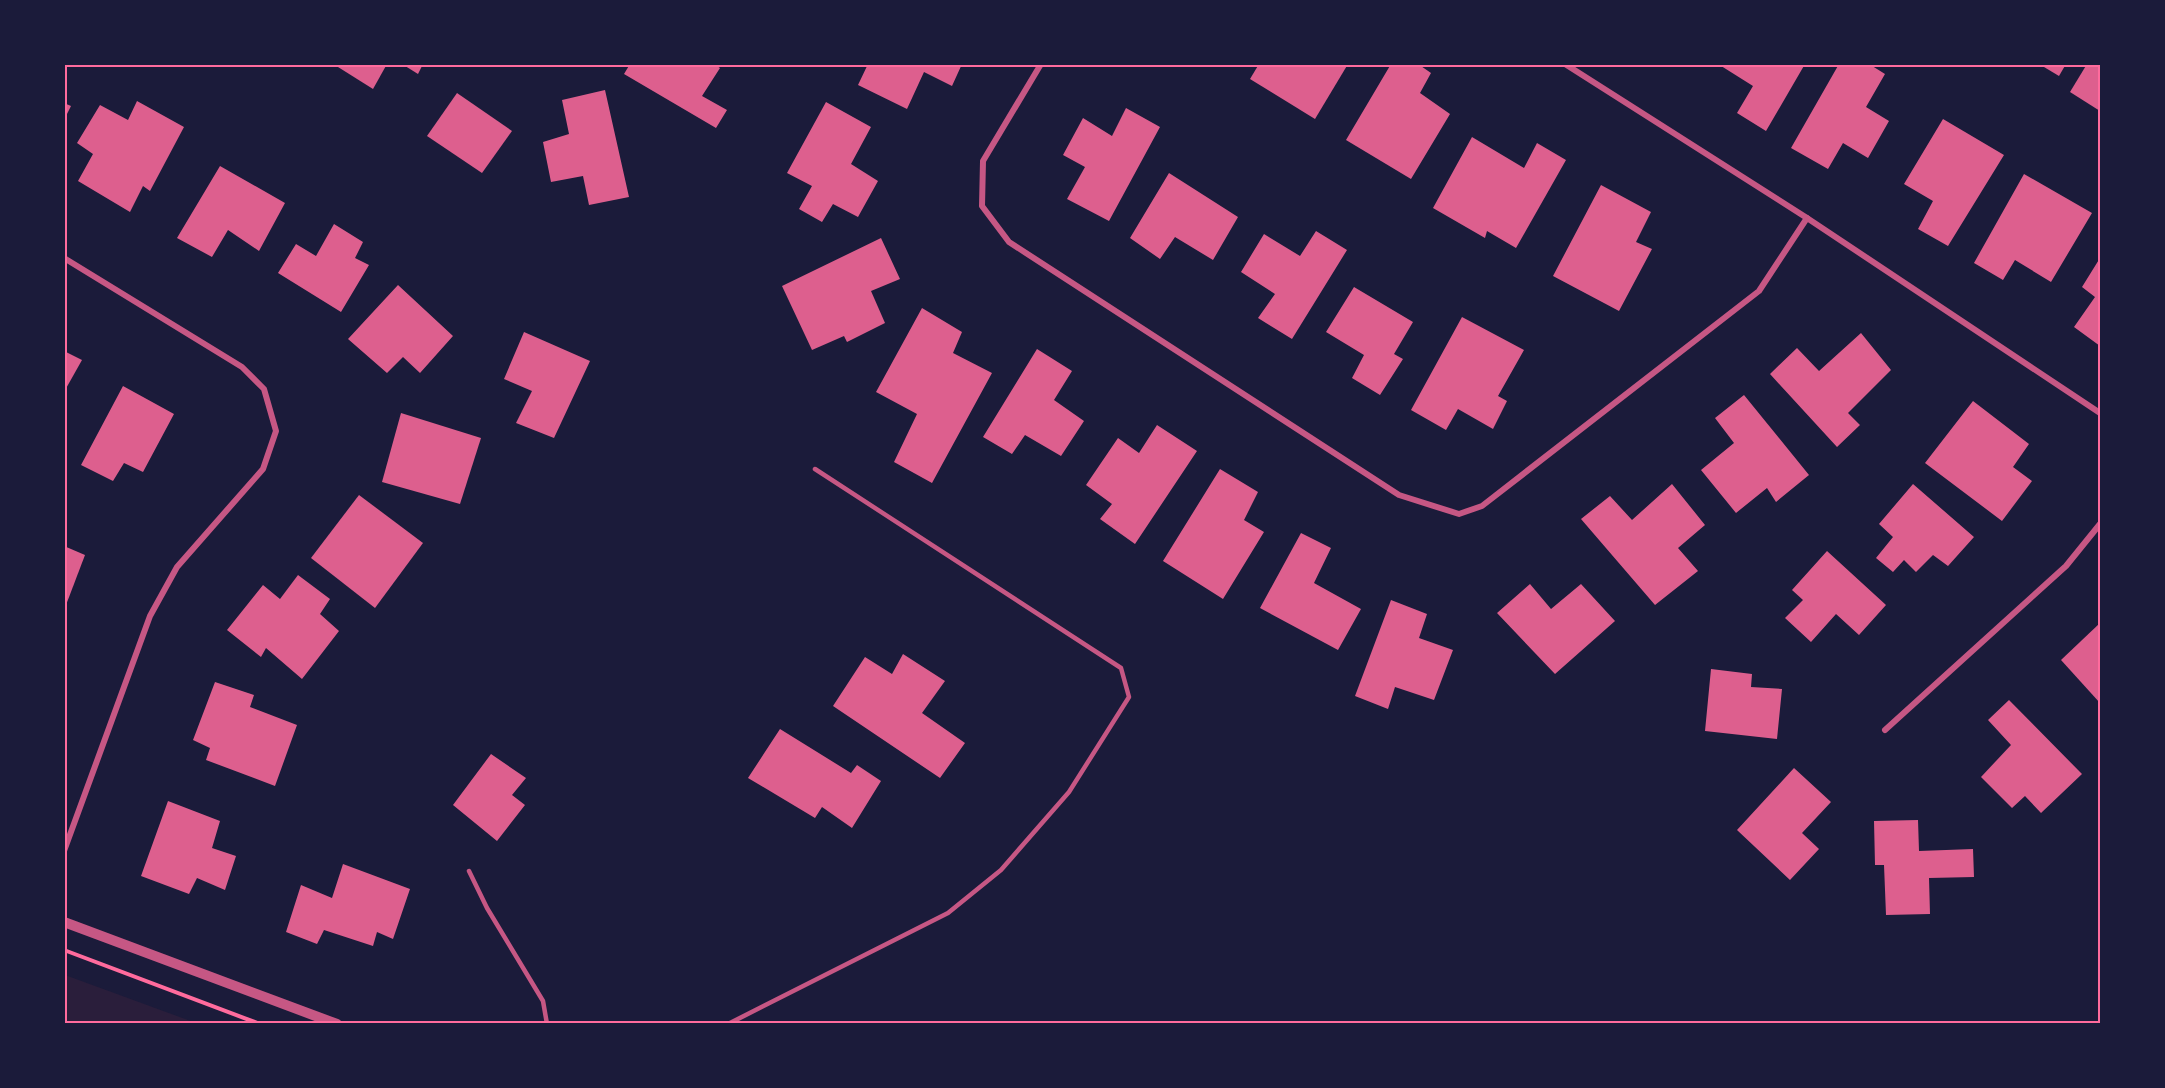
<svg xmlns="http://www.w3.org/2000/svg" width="2165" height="1088" font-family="'Sofia Sans Condensed',sans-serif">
<rect width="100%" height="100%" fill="#1b1b3a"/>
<path fill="#2a1e3b" d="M 64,975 L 65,975 L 196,1023 L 65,1023 Z"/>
<g fill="#dd5f8e">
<path d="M 339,64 L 387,64 L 373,89 L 338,67 Z"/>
<path d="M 402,64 L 423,64 L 418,74 Z"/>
<path d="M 630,64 L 714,64 L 720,68 L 702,96 L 727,110 L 716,128 L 624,74 Z"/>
<path d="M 868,64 L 962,64 L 952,86 L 924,72 L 907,109 L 858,85 Z"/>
<path d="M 1259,64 L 1348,64 L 1315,119 L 1250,79 Z"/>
<path d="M 1391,64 L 1418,64 L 1431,73 L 1420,93 L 1450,114 L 1411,179 L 1346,140 Z"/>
<path d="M 1718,64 L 1805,64 L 1766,131 L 1737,113 L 1753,86 Z"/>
<path d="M 1839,64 L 1869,64 L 1885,74 L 1866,107 L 1889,121 L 1868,158 L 1843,143 L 1828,169 L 1791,148 Z"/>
<path d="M 2039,64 L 2066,64 L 2059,76 Z"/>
<path d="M 2087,64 L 2100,64 L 2100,111 L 2070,92 Z"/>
<path d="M 605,90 L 629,197 L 589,205 L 583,176 L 551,182 L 543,142 L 569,134 L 562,100 Z"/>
<path d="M 457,93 L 512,131 L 482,173 L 427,136 Z"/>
<path d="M 137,101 L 184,127 L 150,191 L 143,186 L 130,212 L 78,181 L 93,154 L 77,143 L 100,105 L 128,120 Z"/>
<path d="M 826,102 L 871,127 L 851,164 L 878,181 L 858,217 L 833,204 L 822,222 L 799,209 L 812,186 L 787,173 Z"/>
<path d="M 64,103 L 71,106 L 64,120 Z"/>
<path d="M 1126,108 L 1160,127 L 1109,221 L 1067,199 L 1085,167 L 1063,155 L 1083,118 L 1112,136 Z"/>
<path d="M 1943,119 L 2004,155 L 1948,246 L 1918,229 L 1933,201 L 1904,184 Z"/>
<path d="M 1472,137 L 1524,168 L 1537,143 L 1566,160 L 1516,248 L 1487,231 L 1485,238 L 1433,208 Z"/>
<path d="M 220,166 L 285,203 L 259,251 L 228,230 L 212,257 L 177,238 Z"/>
<path d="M 1169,173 L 1238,217 L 1213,260 L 1175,237 L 1160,259 L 1130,238 Z"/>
<path d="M 2024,174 L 2092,213 L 2051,282 L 2015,260 L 2003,280 L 1974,263 Z"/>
<path d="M 1601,185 L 1651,212 L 1636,242 L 1652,249 L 1619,311 L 1553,276 Z"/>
<path d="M 334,224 L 363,242 L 355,258 L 369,265 L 341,312 L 278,273 L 296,244 L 316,256 Z"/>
<path d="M 1316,231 L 1347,250 L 1292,339 L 1258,318 L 1275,294 L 1241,272 L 1264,234 L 1300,256 Z"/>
<path d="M 881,238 L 900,279 L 871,291 L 885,323 L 847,342 L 844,336 L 812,350 L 782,286 Z"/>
<path d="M 2100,258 L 2100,346 L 2074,327 L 2095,297 L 2082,287 Z"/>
<path d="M 398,285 L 453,336 L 420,373 L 403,357 L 387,373 L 348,339 Z"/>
<path d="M 1354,287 L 1413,322 L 1394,354 L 1403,359 L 1380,395 L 1352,378 L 1364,355 L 1326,332 Z"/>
<path d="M 922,308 L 962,332 L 953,353 L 992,373 L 932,483 L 894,462 L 917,414 L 876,392 Z"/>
<path d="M 1462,317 L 1524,350 L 1498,396 L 1507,401 L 1493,429 L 1458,409 L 1446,430 L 1411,410 Z"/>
<path d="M 524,332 L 590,361 L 554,438 L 516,423 L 532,391 L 504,379 Z"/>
<path d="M 1861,333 L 1891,370 L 1848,413 L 1860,425 L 1837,447 L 1770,374 L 1797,348 L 1819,371 Z"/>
<path d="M 1037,349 L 1072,371 L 1054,400 L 1084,421 L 1061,456 L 1025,435 L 1012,454 L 983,437 Z"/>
<path d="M 64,351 L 82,360 L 64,392 Z"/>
<path d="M 123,386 L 174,414 L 143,472 L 124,463 L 113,481 L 81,465 Z"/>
<path d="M 1744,395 L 1809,475 L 1776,502 L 1767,488 L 1736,513 L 1701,470 L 1734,443 L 1715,418 Z"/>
<path d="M 1973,401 L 2029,444 L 2013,467 L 2032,481 L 2002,521 L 1925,463 Z"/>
<path d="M 401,413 L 481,438 L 460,504 L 382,482 Z"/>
<path d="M 1157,425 L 1197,451 L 1135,544 L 1100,519 L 1112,504 L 1086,485 L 1118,438 L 1139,453 Z"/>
<path d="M 1220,469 L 1258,492 L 1244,520 L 1264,532 L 1223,599 L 1163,561 Z"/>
<path d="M 1672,484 L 1705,525 L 1678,548 L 1698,571 L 1655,605 L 1581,519 L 1610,496 L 1632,520 Z"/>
<path d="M 1913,484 L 1974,537 L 1948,566 L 1933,555 L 1916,572 L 1904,560 L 1893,572 L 1876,558 L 1893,537 L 1879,524 Z"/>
<path d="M 359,495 L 423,543 L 375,608 L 311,558 Z"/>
<path d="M 1301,533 L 1331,548 L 1314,583 L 1361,609 L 1338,650 L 1260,608 Z"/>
<path d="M 64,546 L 85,555 L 66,605 L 64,604 Z"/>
<path d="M 1827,551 L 1886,605 L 1859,635 L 1836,614 L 1811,642 L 1785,618 L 1803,600 L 1792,590 Z"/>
<path d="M 298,575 L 330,599 L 320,614 L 339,631 L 302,679 L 266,648 L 261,657 L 227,630 L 263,585 L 280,599 Z"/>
<path d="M 1530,584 L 1551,609 L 1581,584 L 1615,621 L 1555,674 L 1497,613 Z"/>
<path d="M 1391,600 L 1427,614 L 1419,638 L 1453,650 L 1434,700 L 1395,687 L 1388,709 L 1355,696 Z"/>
<path d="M 2100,623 L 2100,703 L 2061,660 Z"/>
<path d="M 903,654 L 945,681 L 922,713 L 965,743 L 940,778 L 833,706 L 865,657 L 892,674 Z"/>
<path d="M 1711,669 L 1752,674 L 1751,687 L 1782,689 L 1777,739 L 1705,731 Z"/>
<path d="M 215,682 L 254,695 L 250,707 L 297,725 L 275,786 L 206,760 L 210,748 L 193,740 Z"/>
<path d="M 2009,700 L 2082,774 L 2041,813 L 2025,796 L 2012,808 L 1981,777 L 2011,745 L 1988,720 Z"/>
<path d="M 780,729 L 851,773 L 857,765 L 881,781 L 852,828 L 822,807 L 815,818 L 748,778 Z"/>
<path d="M 491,754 L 526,778 L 512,795 L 525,805 L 497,841 L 453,805 Z"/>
<path d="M 1794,768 L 1831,802 L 1802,833 L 1819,849 L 1790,880 L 1737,830 Z"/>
<path d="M 168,801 L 220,821 L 212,848 L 236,856 L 225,890 L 197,878 L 189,894 L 141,876 Z"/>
<path d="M 1918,820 L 1919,851 L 1973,849 L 1974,877 L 1929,878 L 1930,914 L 1886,915 L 1884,865 L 1875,865 L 1874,821 Z"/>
<path d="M 343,864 L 410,889 L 393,939 L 377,932 L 373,946 L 324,930 L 317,944 L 286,932 L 301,885 L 332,898 Z"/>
</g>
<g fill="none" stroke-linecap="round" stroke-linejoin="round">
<path stroke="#ff6b9d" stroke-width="4" d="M 64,950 L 260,1024"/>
<g stroke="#c65784" stroke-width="4.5">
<path d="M 469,871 L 487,908 L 543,1001 L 547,1024"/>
<path d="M 728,1024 L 948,913 L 1001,870 L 1069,792 L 1129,697 L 1121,668 L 815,469"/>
</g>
<g stroke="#c65784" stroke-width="6">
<path d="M 1041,64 L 983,161 L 982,206 L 1009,242 L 1399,495 L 1459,514 L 1482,506 L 1759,291 L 1807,218"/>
<path d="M 1565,64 L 1807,218 L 2100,413"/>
<path d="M 64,258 L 242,367 L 264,389 L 276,431 L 263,469 L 177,567 L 150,616 L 64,851"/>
<path d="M 1885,730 L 2066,566 L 2100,524"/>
</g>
<path stroke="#c65784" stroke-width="10" d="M 64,922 L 337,1024"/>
</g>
<rect width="2165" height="1088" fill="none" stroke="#1b1b3a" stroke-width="132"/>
<rect x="66" y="66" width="2033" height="956" fill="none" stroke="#ff6b9d" stroke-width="2"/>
</svg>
